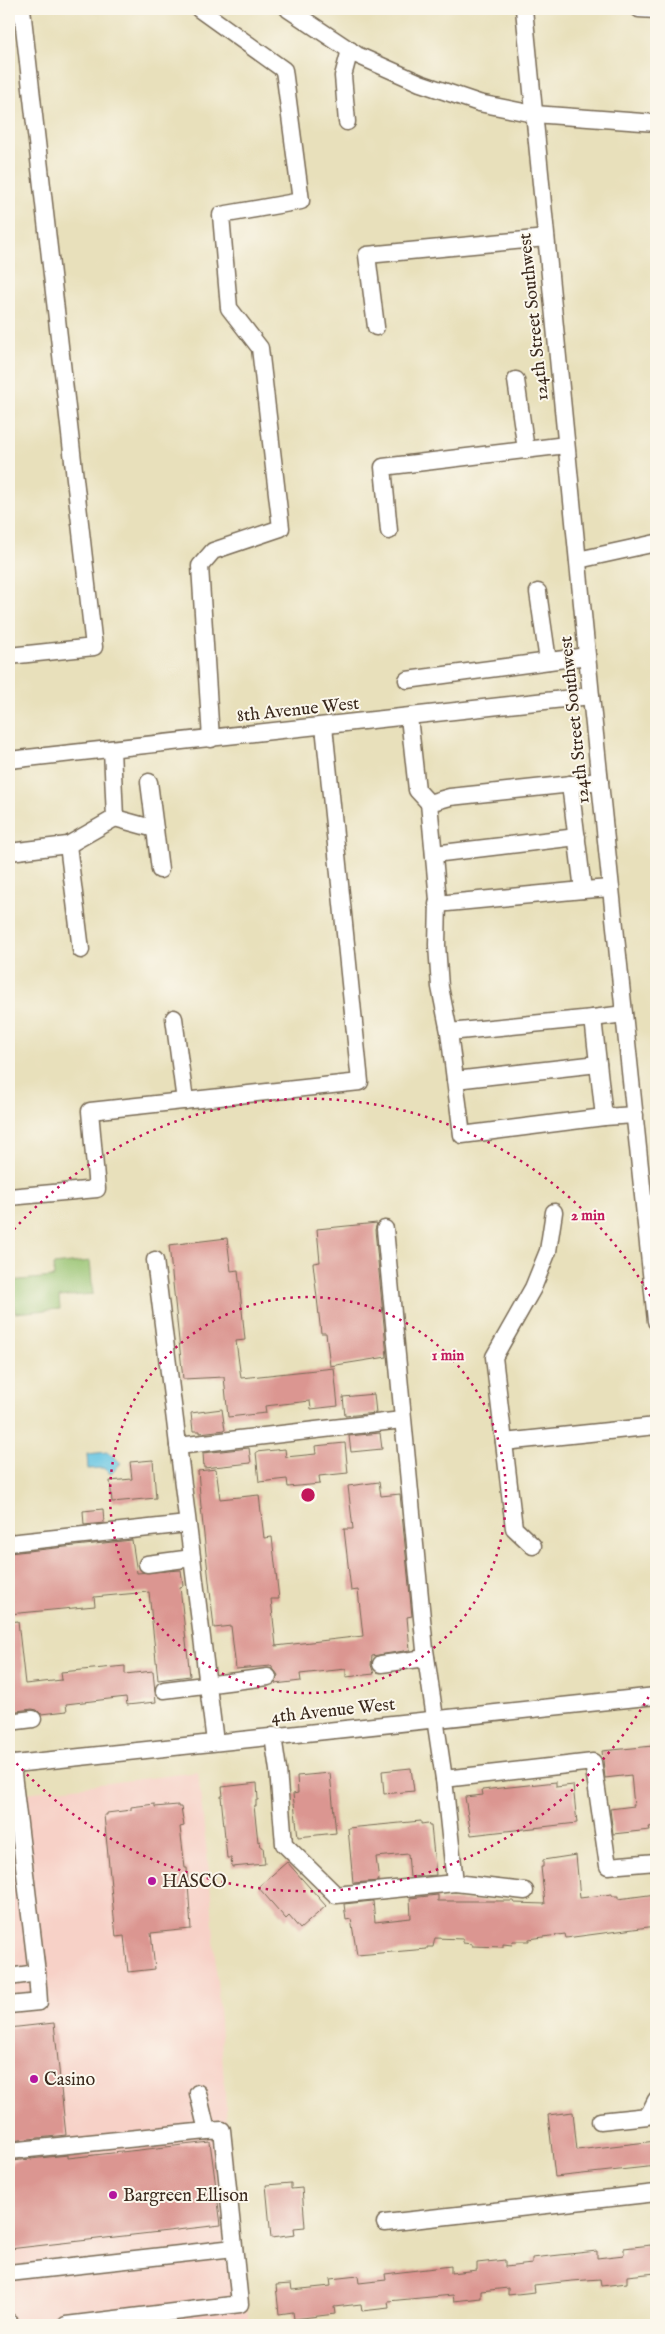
<svg xmlns="http://www.w3.org/2000/svg" width="665" height="2334" font-family="'IM FELL English',serif">
<rect width="100%" height="100%" fill="#fbf7ec"/>
<filter id="ink" filterUnits="userSpaceOnUse"><feTurbulence type="fractalNoise" baseFrequency=".02" numOctaves="2"/><feDisplacementMap in="SourceGraphic" scale="10" xChannelSelector="R" yChannelSelector="G"/><feConvolveMatrix kernelMatrix="1 2 1 2 8 2 1 2 1" color-interpolation-filters="sRGB"/></filter>
<filter id="wash" filterUnits="userSpaceOnUse"><feTurbulence type="fractalNoise" baseFrequency=".0096" numOctaves="4" result="noise"/><feDisplacementMap in="SourceGraphic" scale="20" xChannelSelector="R" yChannelSelector="G"/><feGaussianBlur stdDeviation="1.12" result="paint"/><feColorMatrix in="noise" values="0 0 0 0 0 0 0 0 0 0 0 0 0 0 0 0 0 1.4 0 .05"/><feComposite in="paint" operator="in"/></filter>
<g filter="url(#wash)">
<rect width="100%" height="100%" fill="#e8e0bb"/>
<path fill="#f7d1c7" d="M 198,1772 L 210,1881 L 227,2123 L 249,2325 L 9,2325 L 9,1795 Z"/>
<path fill="#96c270" stroke="#687647" d="M 90,1261 L 93,1294 L 59,1297 L 60,1309 L 15,1313 L 14,1302 L 9,1303 L 9,1281 L 54,1277 L 53,1265 Z"/>
<path fill="#64c4e2" stroke="#507780" d="M 108,1452 L 121,1463 L 111,1474 L 103,1468 L 88,1469 L 87,1454 Z"/>
<g id="blocks">
<g fill="#db9691">
<path d="M 377,1223 L 375,1230 L 387,1357 L 330,1366 L 326,1333 L 321,1333 L 313,1263 L 320,1262 L 317,1229 Z"/>
<path d="M 227,1238 L 231,1271 L 238,1270 L 245,1340 L 236,1341 L 241,1378 L 334,1368 L 338,1406 L 311,1409 L 310,1401 L 265,1406 L 266,1413 L 228,1417 L 224,1377 L 183,1379 L 169,1245 Z"/>
<path d="M 374,1394 L 376,1413 L 345,1416 L 343,1397 Z"/>
<path d="M 222,1409 L 225,1430 L 200,1433 L 200,1431 L 193,1431 L 191,1413 Z"/>
<path d="M 380,1433 L 382,1449 L 351,1452 L 349,1436 Z"/>
<path d="M 345,1443 L 348,1473 L 319,1476 L 320,1484 L 288,1487 L 287,1479 L 259,1482 L 256,1452 L 285,1449 L 286,1457 L 316,1454 L 315,1446 Z"/>
<path d="M 249,1448 L 251,1463 L 204,1468 L 203,1453 Z"/>
<path d="M 153,1460 L 156,1498 L 112,1502 L 110,1481 L 132,1479 L 130,1462 Z"/>
<path d="M 216,1469 L 220,1499 L 259,1495 L 264,1538 L 272,1537 L 279,1599 L 271,1599 L 276,1646 L 363,1636 L 358,1590 L 351,1591 L 344,1529 L 353,1529 L 348,1486 L 379,1482 L 381,1496 L 400,1494 L 412,1616 L 407,1617 L 410,1650 L 372,1656 L 371,1665 L 374,1674 L 346,1677 L 346,1669 L 300,1674 L 301,1681 L 275,1684 L 278,1675 L 271,1666 L 236,1669 L 231,1626 L 214,1628 L 201,1507 L 198,1471 Z"/>
<path d="M 103,1509 L 104,1523 L 84,1525 L 83,1511 Z"/>
<path d="M 132,1540 L 137,1573 L 181,1570 L 183,1586 L 180,1587 L 190,1676 L 158,1680 L 149,1592 L 94,1597 L 95,1606 L 9,1614 L 9,1553 Z"/>
<path d="M 18,1621 L 25,1684 L 62,1680 L 61,1672 L 125,1666 L 125,1674 L 153,1671 L 156,1702 L 127,1705 L 126,1697 L 66,1704 L 67,1711 L 41,1714 L 37,1710 L 32,1709 L 9,1712 L 9,1622 Z"/>
<path d="M 653,1746 L 654,1749 L 656,1748 L 656,1826 L 649,1827 L 650,1830 L 613,1834 L 610,1809 L 634,1806 L 631,1775 L 605,1778 L 602,1751 Z"/>
<path d="M 411,1768 L 414,1791 L 384,1794 L 382,1771 Z"/>
<path d="M 330,1773 L 336,1833 L 298,1837 L 293,1794 L 298,1793 L 297,1776 Z"/>
<path d="M 556,1782 L 556,1787 L 573,1785 L 577,1823 L 471,1835 L 465,1797 L 483,1795 L 482,1790 Z"/>
<path d="M 257,1783 L 258,1800 L 256,1800 L 256,1806 L 254,1806 L 258,1842 L 260,1841 L 261,1847 L 263,1847 L 265,1864 L 232,1867 L 231,1858 L 227,1858 L 221,1796 L 223,1796 L 222,1787 Z"/>
<path d="M 155,1804 L 155,1807 L 178,1805 L 178,1807 L 181,1807 L 184,1826 L 180,1827 L 185,1868 L 187,1868 L 191,1929 L 151,1933 L 155,1969 L 128,1972 L 124,1936 L 116,1937 L 104,1815 L 107,1815 L 107,1813 L 131,1810 L 131,1807 Z"/>
<path d="M 421,1821 L 421,1824 L 428,1823 L 429,1826 L 431,1826 L 436,1875 L 410,1877 L 408,1854 L 376,1857 L 379,1881 L 353,1883 L 348,1828 Z"/>
<path d="M 576,1855 L 580,1898 L 612,1894 L 612,1896 L 618,1896 L 618,1899 L 656,1894 L 656,1926 L 566,1938 L 565,1934 L 529,1939 L 529,1941 L 513,1941 L 512,1945 L 503,1944 L 503,1947 L 472,1946 L 472,1944 L 463,1943 L 463,1939 L 435,1938 L 433,1947 L 427,1947 L 427,1949 L 357,1955 L 351,1919 L 346,1920 L 344,1904 L 373,1901 L 375,1922 L 411,1918 L 410,1898 L 438,1895 L 438,1901 L 514,1901 L 514,1903 L 545,1904 L 541,1867 L 543,1867 L 543,1860 Z"/>
<path d="M 287,1862 L 326,1906 L 300,1929 L 289,1916 L 286,1919 L 258,1887 Z"/>
<path d="M 54,2023 L 66,2135 L 10,2141 L 9,2028 Z"/>
<path d="M 573,2112 L 577,2150 L 656,2141 L 656,2166 L 555,2177 L 548,2115 Z"/>
<path d="M 210,2142 L 221,2225 L 9,2249 L 9,2164 L 12,2164 L 12,2161 L 68,2155 L 68,2158 Z"/>
<path d="M 291,2183 L 291,2189 L 302,2188 L 305,2227 L 294,2228 L 295,2235 L 271,2238 L 266,2185 Z"/>
<path d="M 651,2245 L 652,2251 L 656,2251 L 656,2273 L 627,2276 L 627,2283 L 601,2286 L 600,2279 L 572,2281 L 534,2285 L 535,2292 L 508,2295 L 508,2288 L 481,2291 L 481,2298 L 454,2301 L 453,2295 L 388,2301 L 389,2308 L 362,2311 L 361,2304 L 334,2307 L 335,2314 L 294,2319 L 293,2312 L 279,2314 L 276,2285 L 291,2284 L 292,2290 L 331,2286 L 330,2279 L 358,2276 L 359,2283 L 386,2280 L 385,2274 L 451,2266 L 451,2273 L 477,2270 L 477,2263 L 505,2260 L 505,2267 L 532,2264 L 532,2258 L 597,2251 L 597,2258 L 624,2255 L 624,2248 Z"/>
</g>
</g>
</g>
<g filter="url(#ink)">
<use href="#blocks" fill-opacity="0" stroke="#786a55" stroke-width="1"/>
<g fill="none" stroke-linecap="round" stroke-linejoin="round">
<g stroke="#786a55" stroke-width="19">
<g id="minor">
<path d="M 199,9 L 284,70 L 301,201 L 221,215 L 229,308 L 260,348 L 281,528 L 213,551 L 200,566 L 211,739"/>
<path d="M 288,9 L 357,55 L 420,83 L 479,103 L 534,114 L 656,123"/>
<path d="M 524,9 L 591,696 L 656,1321"/>
<path d="M 639,9 L 656,10"/>
<path d="M 347,122 L 343,76 L 350,50"/>
<path d="M 376,327 L 367,255 L 546,238"/>
<path d="M 516,380 L 526,450"/>
<path d="M 389,531 L 383,467 L 566,445"/>
<path d="M 578,560 L 656,543"/>
<path d="M 538,592 L 548,661"/>
<path d="M 9,656 L 94,647 L 22,9"/>
<path d="M 407,680 L 587,656"/>
<path d="M 409,717 L 417,790 L 429,803"/>
<path d="M 9,760 L 591,696"/>
<path d="M 570,784 L 583,890 L 611,888"/>
<path d="M 115,818 L 155,829 L 149,782"/>
<path d="M 155,829 L 160,870"/>
<path d="M 68,845 L 81,950"/>
<path d="M 9,852 L 68,845 L 115,818 L 112,749"/>
<path d="M 434,854 L 577,837"/>
<path d="M 437,904 L 583,890"/>
<path d="M 174,1018 L 185,1101"/>
<path d="M 593,1018 L 624,1014"/>
<path d="M 449,1032 L 593,1018 L 604,1117 L 462,1135 L 449,1032 L 440,987 L 437,945 L 438,900 L 429,803 L 450,797 L 600,781"/>
<path d="M 455,1080 L 598,1064"/>
<path d="M 604,1117 L 635,1115"/>
<path d="M 9,1197 L 97,1189 L 90,1111 L 360,1082 L 324,726"/>
<path d="M 385,1229 L 425,1650 L 444,1779"/>
<path d="M 155,1260 L 215,1742"/>
<path d="M 504,1442 L 656,1426"/>
<path d="M 178,1446 L 402,1420"/>
<path d="M 9,1543 L 187,1524"/>
<path d="M 533,1546 L 514,1528 L 494,1357 L 533,1288 L 548,1251 L 554,1212"/>
<path d="M 147,1564 L 192,1558"/>
<path d="M 381,1664 L 426,1658"/>
<path d="M 164,1690 L 268,1677"/>
<path d="M 9,1722 L 33,1719"/>
<path d="M 273,1736 L 278,1770 L 284,1844 L 336,1895 L 455,1883 L 444,1779 L 593,1762 L 608,1866 L 656,1862"/>
<path d="M 9,1763 L 14,1764 L 656,1696"/>
<path d="M 455,1883 L 525,1891"/>
<path d="M 9,1977 L 37,1973 L 13,1774 L 14,1764"/>
<path d="M 9,2005 L 39,2002 L 37,1973"/>
<path d="M 600,2121 L 648,2116 L 656,2100"/>
<path d="M 9,2151 L 207,2131"/>
<path d="M 385,2223 L 656,2193"/>
<path d="M 9,2273 L 234,2248"/>
<path d="M 9,2322 L 12,2325"/>
<path d="M 66,2325 L 240,2304 L 222,2130 L 207,2131 L 198,2093"/>
</g>
</g>
<use href="#minor" stroke="#fff" stroke-width="16"/>
</g>
</g>
<g fill="none" stroke="#c2185b" stroke-width="2.5" stroke-dasharray="2.5 5">
<circle cx="308" cy="1495" r="198"/>
<path d="M656 1684A396 396 0 0 1 9 1755M9 1235A396 396 0 0 1 656 1306"/>
</g>
<g fill="#b5179e" stroke="#fbf7ec" stroke-width="2">
<circle cx="152" cy="1881" r="5"/>
<circle cx="34" cy="2079" r="5"/>
<circle cx="113" cy="2195" r="5"/>
</g>
<g text-anchor="middle" stroke-width="4" stroke-linejoin="round" paint-order="stroke">
<g font-size="18" fill="#3b2a1e" stroke="#fbf7ec">
<text transform="translate(533 317) rotate(-96)" y="6">124th Street Southwest</text>
<text transform="translate(298 709) rotate(-6)" y="6">8th Avenue West</text>
<text transform="translate(574 720) rotate(-96)" y="6">124th Street Southwest</text>
<text transform="translate(333 1710) rotate(-6)" y="6">4th Avenue West</text>
</g>
<g font-size="18" fill="#3b2a1e" stroke="#fbf7ec" text-anchor="start">
<text x="162" y="1887">HASCO</text>
<text x="44" y="2085">Casino</text>
<text x="123" y="2201">Bargreen Ellison</text>
</g>
</g>
<circle cx="308" cy="1495" r="8" fill="#c2185b" stroke="#fbf7ec" stroke-width="2.5"/>
<g font-size="15" text-anchor="middle" font-weight="bold" fill="#c2185b" stroke="#fbf7ec" stroke-width="4" stroke-linejoin="round" paint-order="stroke">
<text x="588" y="1220">2 min</text>
<text x="448" y="1360">1 min</text>
</g>
<rect width="665" height="2334" fill="none" stroke="#fbf7ec" stroke-width="30"/>
</svg>
